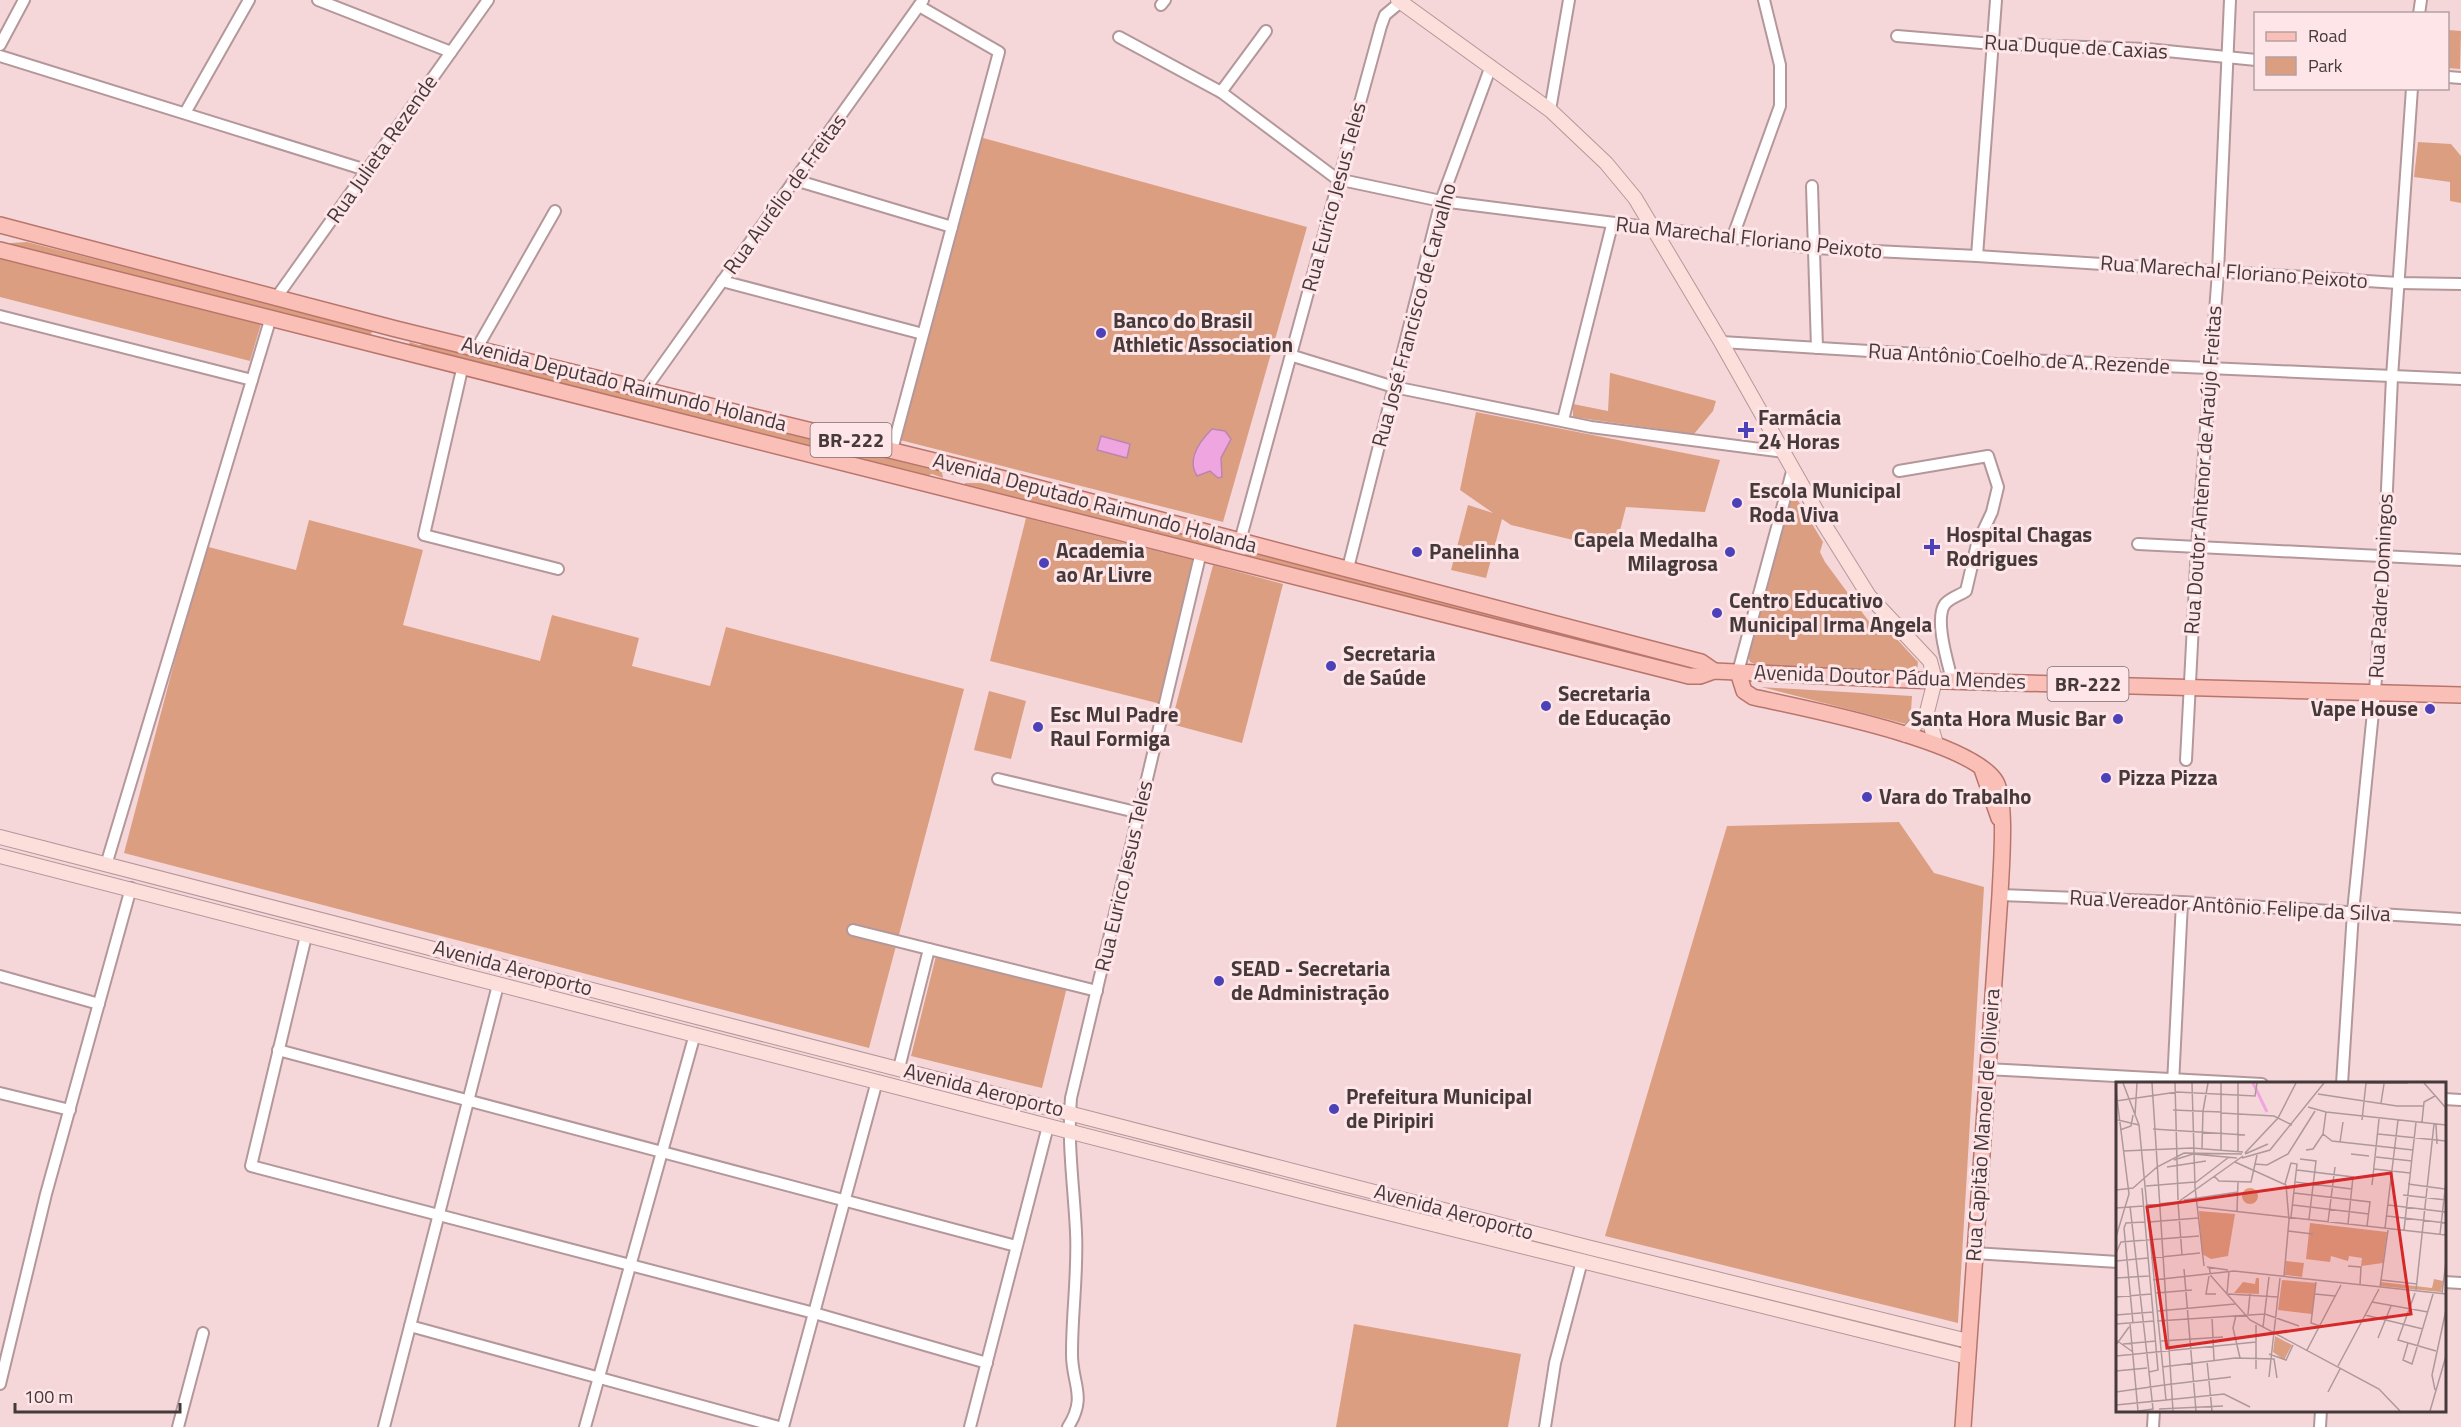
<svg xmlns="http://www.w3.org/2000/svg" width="2461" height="1427" font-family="'Titillium Web',sans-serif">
<rect width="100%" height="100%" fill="#f5d7da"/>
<g fill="#dc9e80">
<path d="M 2448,30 L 2461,31 L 2460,69 L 2448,68 Z"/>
<path d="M 976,136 L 1307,227 L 1223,522 L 896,439 Z"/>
<path d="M 2418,142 L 2451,144 L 2461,156 L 2461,203 L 2450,201 L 2450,182 L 2414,177 Z"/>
<path d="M 27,242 L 373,330 L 370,336 L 10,247 L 11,243 Z"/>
<path d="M 0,258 L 261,324 L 250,361 L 0,297 Z"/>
<path d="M 410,342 L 419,345 L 429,344 L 942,472 L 943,478 L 932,474 L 923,477 L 408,346 Z"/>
<path d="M 1610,373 L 1611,373 L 1716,401 L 1713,411 L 1694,434 L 1573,417 L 1573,404 L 1608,411 Z"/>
<path d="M 1476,412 L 1720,460 L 1705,512 L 1626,507 L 1615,550 L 1511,525 L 1502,519 L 1486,578 L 1451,570 L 1468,505 L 1493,513 L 1460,490 Z"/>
<path d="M 965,483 L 987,483 L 1221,543 L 1222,547 L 1219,551 L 964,487 Z"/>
<path d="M 1797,499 L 1823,542 L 1820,552 L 1825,562 L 1870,623 L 1880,621 L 1918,662 L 1917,671 L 1914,675 L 1758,665 L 1750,662 L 1747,653 L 1788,501 Z"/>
<path d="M 1026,518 L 1197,561 L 1161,704 L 990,661 Z"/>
<path d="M 309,520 L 423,550 L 403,625 L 540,661 L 552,615 L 639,638 L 632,666 L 710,686 L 726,627 L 964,689 L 869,1048 L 124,853 L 205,546 L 296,570 Z"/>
<path d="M 1248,551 L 1694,667 L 1690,671 L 1247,558 L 1245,554 Z"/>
<path d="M 1213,565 L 1283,584 L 1242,743 L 1171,724 Z"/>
<path d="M 1761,687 L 1912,696 L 1910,725 Z"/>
<path d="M 989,691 L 1026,701 L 1011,759 L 974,750 Z"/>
<path d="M 1899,822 L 1934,873 L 1984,887 L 1958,1323 L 1605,1236 L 1727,826 Z"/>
<path d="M 936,956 L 1067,987 L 1042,1088 L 911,1056 Z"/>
<path d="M 1354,1324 L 1521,1354 L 1508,1427 L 1336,1427 Z"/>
</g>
<g fill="#efa5df" stroke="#bc85ae" stroke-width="1.5">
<path d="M 1212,429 L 1225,431 L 1231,439 L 1221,458 L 1222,477 L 1218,478 L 1210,471 L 1197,476 C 1186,459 1200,441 1212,429 Z"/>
<path d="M 1101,436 L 1130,444 L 1127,458 L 1097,450 Z"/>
</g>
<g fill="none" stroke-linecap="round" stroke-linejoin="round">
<g stroke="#b4979a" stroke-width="14">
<g id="street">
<path d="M 318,0 L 451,52"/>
<path d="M 1161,5 L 1165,0"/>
<path d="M 2419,14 L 2421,0"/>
<path d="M 1897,36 L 1993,44 L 2147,49 L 2256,60"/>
<path d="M 1119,37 L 1221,92 L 1337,179 L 1441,201 L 1814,248 L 1977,256 L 2398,283 L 2461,284"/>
<path d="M 0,45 L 24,0"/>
<path d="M 0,56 L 366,170"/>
<path d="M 2448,77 L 2461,78"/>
<path d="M 1221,92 L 1266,31"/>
<path d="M 1550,110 L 1569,0"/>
<path d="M 185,113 L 249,0"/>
<path d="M 795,180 L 952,227"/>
<path d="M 1812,186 L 1817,348"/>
<path d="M 1732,239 L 1780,106 L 1780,65 L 1764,0"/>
<path d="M 1977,256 L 1996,0"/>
<path d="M 722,281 L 923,334"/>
<path d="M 276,298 L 488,0"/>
<path d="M 0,316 L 252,380"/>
<path d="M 1721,342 L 2002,359 L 2461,379"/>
<path d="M 477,348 L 555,211"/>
<path d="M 1293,356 L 1394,387 L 1591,427 L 1784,452"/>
<path d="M 463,365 L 424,535 L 558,569"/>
<path d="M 646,388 L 923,0"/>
<path d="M 1563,420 L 1612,225"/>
<path d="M 892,450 L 999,52 L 919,6"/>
<path d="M 1899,471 L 1988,456 L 1998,487 L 1992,512 L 1977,544 L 1966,591 C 1960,595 1950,598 1945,604 C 1934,619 1948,663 1952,680"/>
<path d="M 1240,541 L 1381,26 L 1385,15 L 1403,0"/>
<path d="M 2138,544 L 2461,560"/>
<path d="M 1348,568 L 1441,201 L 1491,66"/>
<path d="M 1738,672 L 1793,468"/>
<path d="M 2186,760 L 2197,547 L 2218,272 L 2230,0"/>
<path d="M 998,779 L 1140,813"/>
<path d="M 106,865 L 271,317"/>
<path d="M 2000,895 L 2182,902 L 2461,919"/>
<path d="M 853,930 L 1097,991"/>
<path d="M 306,936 L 251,1166 L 814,1313 L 987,1363"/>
<path d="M 0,976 L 99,1004"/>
<path d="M 278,1050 L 1016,1246"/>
<path d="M 899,1068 L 929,949"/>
<path d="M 1986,1069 L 2262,1084"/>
<path d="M 2173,1084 L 2182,902"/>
<path d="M 2342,1084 L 2353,912 L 2375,692 L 2384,556 L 2392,377 L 2412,88"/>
<path d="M 0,1093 L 70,1110"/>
<path d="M 2444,1099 L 2461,1100"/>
<path d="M 1974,1253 L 2118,1262"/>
<path d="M 2444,1282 L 2461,1283"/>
<path d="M 410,1326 L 779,1427"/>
<path d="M 0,1384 L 46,1194 L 131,888"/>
<path d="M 178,1427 L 203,1333"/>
<path d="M 384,1427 L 498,985"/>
<path d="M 585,1427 L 695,1034"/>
<path d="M 783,1427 L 877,1081"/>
<path d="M 970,1427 L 1048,1126"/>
<path d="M 1068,1427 C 1088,1396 1071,1383 1072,1352 C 1072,1312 1078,1272 1076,1232 C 1074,1188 1067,1142 1071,1098 L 1201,552"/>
<path d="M 1545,1427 L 1555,1363 L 1582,1261"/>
<path d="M 2153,1427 L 2154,1410"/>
<path d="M 2320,1427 L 2321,1410"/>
</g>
</g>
<g stroke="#b4979a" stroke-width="16">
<g id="secondary">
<path d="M 1398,0 L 1550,110 L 1606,163 L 1635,198 L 1721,342 L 1824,524 L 1869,596 L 1930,661 L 1935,680 L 1927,712 L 1936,744"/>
<path d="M 1906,735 L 1927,712"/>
<path d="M 0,837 L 1587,1247 L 1968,1341"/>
<path d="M 0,856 L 1328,1198 L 1968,1357"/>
</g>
</g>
<g stroke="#b8756c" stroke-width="18">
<g id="primary">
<path d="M 0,225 L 396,329 L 963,468 L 1701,662 L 1714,671"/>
<path d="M 0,250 L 1689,676 L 1700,676 L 1714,671 L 1910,680 L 2461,695"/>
<path d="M 1738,672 L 1744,691 L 1753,697 C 1802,708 1972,740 1996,782 C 2007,802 2001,869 2000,895 L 1963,1427"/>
<path d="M 1982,769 L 1999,818"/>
</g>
</g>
<use href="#street" stroke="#fff" stroke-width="10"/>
<use href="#secondary" stroke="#fcdfdb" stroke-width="14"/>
<use href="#primary" stroke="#fabfb7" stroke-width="15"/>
</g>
<g fill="#4c41b8" stroke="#fee5e8" stroke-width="2">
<circle cx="1101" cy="333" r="6"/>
<path d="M1743 421h6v6h6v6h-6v6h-6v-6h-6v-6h6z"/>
<circle cx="1737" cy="503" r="6"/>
<path d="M1929 538h6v6h6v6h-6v6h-6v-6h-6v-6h6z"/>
<circle cx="1417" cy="552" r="6"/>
<circle cx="1730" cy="552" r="6"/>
<circle cx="1044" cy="563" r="6"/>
<circle cx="1717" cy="613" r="6"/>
<circle cx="1331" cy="666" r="6"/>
<circle cx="1546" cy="706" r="6"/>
<circle cx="2430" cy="709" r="6"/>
<circle cx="2118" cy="719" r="6"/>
<circle cx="1038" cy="727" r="6"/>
<circle cx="2106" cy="778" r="6"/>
<circle cx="1867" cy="797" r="6"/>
<circle cx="1219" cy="981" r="6"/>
<circle cx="1334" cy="1109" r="6"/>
</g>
<g text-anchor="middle" stroke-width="6" stroke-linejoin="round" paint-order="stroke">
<g fill="#fee5e8" stroke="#7c6d6e" stroke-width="1.5">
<rect x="810.5" y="423" width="81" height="34" rx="4.5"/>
<rect x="2047.5" y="667" width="81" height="34" rx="4.5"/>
</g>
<g font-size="20" font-weight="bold" fill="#45393a">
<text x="851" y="447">BR-222</text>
<text x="2088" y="691">BR-222</text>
</g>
<g font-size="21" fill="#45393a" stroke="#fee5e8">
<text transform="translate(2076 47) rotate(3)" y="7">Rua Duque de Caxias</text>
<text transform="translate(382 149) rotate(-55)" y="7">Rua Julieta Rezende</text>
<text transform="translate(785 194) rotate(-54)" y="7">Rua Aurélio de Freitas</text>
<text transform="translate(1334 197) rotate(-75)" y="7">Rua Eurico Jesus Teles</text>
<text transform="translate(1749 238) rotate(6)" y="7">Rua Marechal Floriano Peixoto</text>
<text transform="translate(2234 272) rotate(4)" y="7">Rua Marechal Floriano Peixoto</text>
<text transform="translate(1414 315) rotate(-75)" y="7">Rua José Francisco de Carvalho</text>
<text transform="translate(2019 359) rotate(3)" y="7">Rua Antônio Coelho de A. Rezende</text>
<text transform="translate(624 384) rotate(14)" y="7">Avenida Deputado Raimundo Holanda</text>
<text transform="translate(2203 470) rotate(-86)" y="7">Rua Doutor Antenor de Araújo Freitas</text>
<text transform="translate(1095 503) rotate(15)" y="7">Avenida Deputado Raimundo Holanda</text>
<text transform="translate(2381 586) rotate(-87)" y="7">Rua Padre Domingos</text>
<text transform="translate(1890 677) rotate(2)" y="7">Avenida Doutor Pádua Mendes</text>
<text transform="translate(1124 876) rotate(-77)" y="7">Rua Eurico Jesus Teles</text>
<text transform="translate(2230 906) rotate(3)" y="7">Rua Vereador Antônio Felipe da Silva</text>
<text transform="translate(513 968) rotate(15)" y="7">Avenida Aeroporto</text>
<text transform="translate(984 1090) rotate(14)" y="7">Avenida Aeroporto</text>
<text transform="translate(1983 1125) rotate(-86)" y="7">Rua Capitão Manoel de Oliveira</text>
<text transform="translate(1454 1212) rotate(15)" y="7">Avenida Aeroporto</text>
</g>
<g font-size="21" font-weight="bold" fill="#45393a" stroke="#fee5e8" text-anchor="start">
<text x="1113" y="328">Banco do Brasil<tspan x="1113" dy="24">Athletic Association</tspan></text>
<text x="1758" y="425">Farmácia<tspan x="1758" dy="24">24 Horas</tspan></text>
<text x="1749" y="498">Escola Municipal<tspan x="1749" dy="24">Roda Viva</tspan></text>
<text x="1946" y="542">Hospital Chagas<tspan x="1946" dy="24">Rodrigues</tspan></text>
<text x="1718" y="547" text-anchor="end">Capela Medalha<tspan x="1718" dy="24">Milagrosa</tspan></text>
<text x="1056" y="558">Academia<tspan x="1056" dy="24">ao Ar Livre</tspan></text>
<text x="1429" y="559">Panelinha</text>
<text x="1729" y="608">Centro Educativo<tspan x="1729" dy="24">Municipal Irma Angela</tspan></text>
<text x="1343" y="661">Secretaria<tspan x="1343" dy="24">de Saúde</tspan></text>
<text x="1558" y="701">Secretaria<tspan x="1558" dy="24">de Educação</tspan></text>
<text x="2418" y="716" text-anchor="end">Vape House</text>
<text x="1050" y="722">Esc Mul Padre<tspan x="1050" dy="24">Raul Formiga</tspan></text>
<text x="2106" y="726" text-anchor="end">Santa Hora Music Bar</text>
<text x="2118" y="785">Pizza Pizza</text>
<text x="1879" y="804">Vara do Trabalho</text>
<text x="1231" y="976">SEAD - Secretaria<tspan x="1231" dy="24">de Administração</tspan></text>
<text x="1346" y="1104">Prefeitura Municipal<tspan x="1346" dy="24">de Piripiri</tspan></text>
</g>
</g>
<g transform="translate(2116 1082)">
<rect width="330" height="330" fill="#f5d7da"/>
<path d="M126 114a8 8 0 1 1 16 0a8 8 0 1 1-16 0ZM 83,129 L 119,132 L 112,174 L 95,177 L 86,172 ZM 194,141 L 271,150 L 267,181 L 245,184 L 246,176 L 233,174 L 232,179 L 215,174 L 214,180 L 190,177 ZM 170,179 L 188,181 L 186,195 L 169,193 ZM 140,196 L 143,196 L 143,212 L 118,211 L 127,200 L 139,202 ZM 318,197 L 327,199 L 325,210 L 264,204 L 265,200 L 316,206 ZM 166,198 L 200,201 L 196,232 L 162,228 ZM 159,254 L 176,263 L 168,278 L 157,270 Z" fill="#dc9e80"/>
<path fill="none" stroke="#efa5df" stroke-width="3" d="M 137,1 L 151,30"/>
<path fill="none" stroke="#af989a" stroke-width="1.5" d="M 7,1 L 23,43M 36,1 L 57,329M 59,1 L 62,118M 76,1 L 79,105M 105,1 L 105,68M 122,1 L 122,69M 250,1 L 292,1M 308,1 L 330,26M 0,9 L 13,112 L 0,155M 202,12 L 281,24 L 307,24M 0,19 L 61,10 L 139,14 L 141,1M 265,21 L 268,2M 192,25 L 210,30 L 330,43M 57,28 L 105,30M 105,31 L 158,34 L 176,43M 19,33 L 21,1M 2,38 L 23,43M 246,38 L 250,1M 306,40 L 308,20 L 319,14M 320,43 L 321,62M 37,47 L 129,53M 4,48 L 15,44 L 17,33M 207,52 L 210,30M 262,52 L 330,59M 224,60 L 227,40M 86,66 L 87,29 L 92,1M 190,68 L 197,67 L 207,52 L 216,59 L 297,68M 7,69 L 76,66 L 127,70M 129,71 L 162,36 L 180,1M 129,72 L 152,62M 235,72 L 253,74M 260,75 L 296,79M 126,76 L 154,68 L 208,1M 184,77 L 200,79 L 193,137M 58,78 L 77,72 L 121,76M 119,80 L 170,103 L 173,138 L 168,194M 139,82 L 151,83 L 172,72 L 199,29M 51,85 L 90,79M 258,87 L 294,91M 181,88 L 237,95 L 232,142M 98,94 L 103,99 L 135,100 L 141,73M 179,100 L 236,107M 79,101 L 113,75M 169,102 L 175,81 L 181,82 L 175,135M 292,102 L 329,107M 256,103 L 263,37M 30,104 L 79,100M 79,105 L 88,184M 0,108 L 17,106 L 41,85 L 68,71 L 126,72M 178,111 L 254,120 L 251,144M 287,113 L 330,118M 68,118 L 122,110M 62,120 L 66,173M 30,123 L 62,120 L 127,74M 177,123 L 253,132M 272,123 L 330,130M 14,124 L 33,290M 81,125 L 330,153M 0,126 L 27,124M 121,129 L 122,99M 271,134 L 330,141M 33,140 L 82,136M 212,140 L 219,85M 269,146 L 282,38M 288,148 L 300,40M 172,149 L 197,152M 324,152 L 330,99M 0,171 L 5,160 L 83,154M 35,176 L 84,171M 0,179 L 32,176M 232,184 L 245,185 L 244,203M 91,185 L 112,188M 93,185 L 95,194 L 134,238 L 263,307 L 284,329M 68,187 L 80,329M 93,194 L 90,212 L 100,212M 0,196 L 33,194M 37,198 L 118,189 L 330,212M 265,198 L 301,202M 200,200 L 195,241 L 204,244M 264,205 L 272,148M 300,208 L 318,42M 40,211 L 76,208M 111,211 L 113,190M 299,211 L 282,258 L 320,269M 326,211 L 330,180M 112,212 L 162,215M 199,212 L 219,214M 0,215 L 35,212M 256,220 L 312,230M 42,229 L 119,222M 132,232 L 134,212M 0,233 L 37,230M 120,233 L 117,246 L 124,276M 249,233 L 307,247M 96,235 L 98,278M 41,239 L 149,232 L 183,244M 17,241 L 8,146 L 10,141 L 29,140M 0,242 L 38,239M 14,242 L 22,329M 147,245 L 153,195M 262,256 L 275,224M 0,258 L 17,270M 45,259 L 107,255M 292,261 L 287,278 L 296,282 L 317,212M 7,262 L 40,259M 0,263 L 13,245M 191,268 L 225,203M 153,272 L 170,278 L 177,263M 0,274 L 140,260M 91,279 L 96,329M 222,284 L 263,207M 46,285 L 119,276 L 158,277 L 161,296M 140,287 L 140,243M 0,289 L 31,286M 153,295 L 164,196M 48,303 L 115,295M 319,308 L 316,293 L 330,228M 0,310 L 48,303M 212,310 L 224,287M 50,318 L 108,312 L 134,325M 0,323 L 50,318 L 23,43M 43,327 L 107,324M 23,329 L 37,327 L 33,290 L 42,288 L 26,106M 314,329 L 330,274"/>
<path fill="#d62828" fill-opacity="0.15" stroke="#d62828" stroke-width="3" d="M 275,91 L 295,232 L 51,266 L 31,125 Z"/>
<rect width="330" height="330" fill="none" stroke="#45393a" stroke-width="3"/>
</g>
<rect x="2254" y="12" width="195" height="78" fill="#fee5e8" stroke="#b4a0a2" stroke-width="1.5"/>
<rect x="2266" y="32" width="30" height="9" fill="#fabfb7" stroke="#b4a0a2" stroke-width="1.5"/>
<text x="2308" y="42" font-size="18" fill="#45393a">Road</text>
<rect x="2266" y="57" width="30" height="18" fill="#dc9e80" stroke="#b4a0a2" stroke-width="1.5"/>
<text x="2308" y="72" font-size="18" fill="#45393a">Park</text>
<path d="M15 1403v9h165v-9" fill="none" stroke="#45393a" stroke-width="3"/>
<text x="24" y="1403" font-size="18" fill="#45393a" stroke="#fee5e8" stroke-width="4.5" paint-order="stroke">100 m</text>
</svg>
